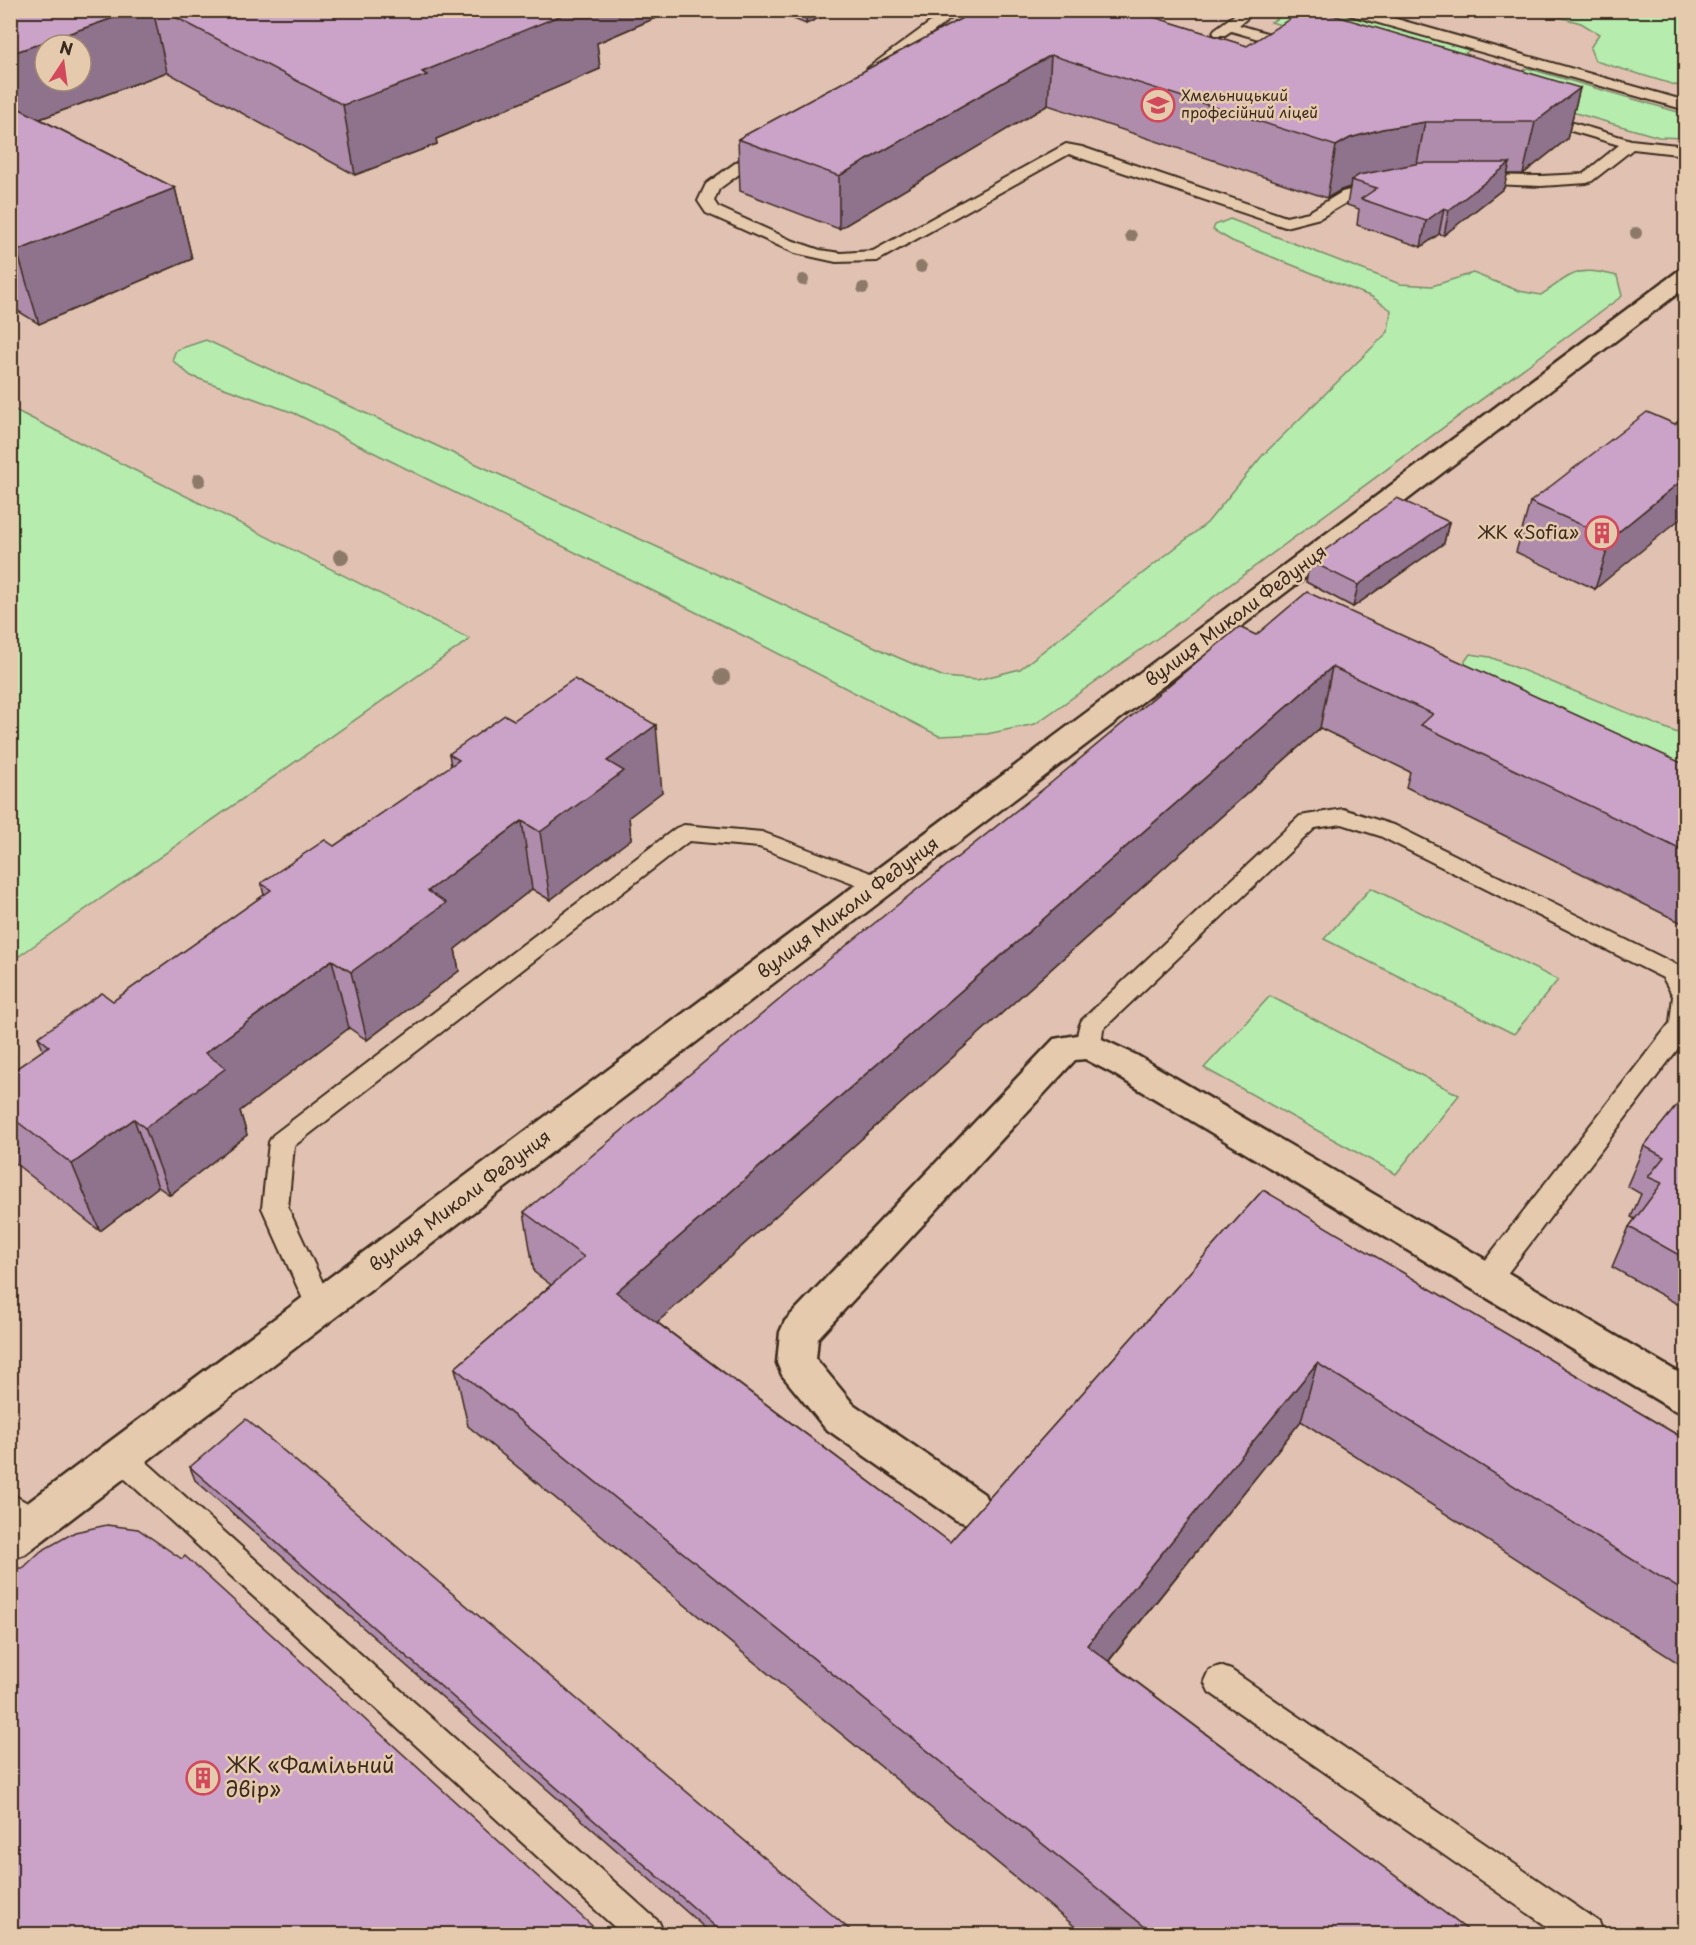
<svg xmlns="http://www.w3.org/2000/svg" width="1696" height="1945" font-family="'Playpen Sans',sans-serif">
<rect width="100%" height="100%" fill="#e1c2b2"/>
<filter id="ink" filterUnits="userSpaceOnUse"><feTurbulence type="fractalNoise" baseFrequency=".0167" numOctaves="2"/><feDisplacementMap in="SourceGraphic" scale="12" xChannelSelector="R" yChannelSelector="G"/><feConvolveMatrix kernelMatrix="1 2 1 2 8 2 1 2 1" color-interpolation-filters="sRGB"/></filter>
<g filter="url(#ink)">
<g fill="#b6ecae" stroke="#788b66" stroke-width="1.5">
<path d="M 1290,11 L 1336,11 L 1471,49 L 1438,73 L 1435,45 L 1413,39 L 1387,57 L 1365,25 L 1340,18 L 1314,35 L 1271,22 Z"/>
<path d="M 1537,11 L 1685,11 L 1685,88 L 1595,61 L 1590,48 L 1599,34 L 1581,23 Z"/>
<path d="M 1527,68 L 1685,114 L 1685,138 L 1659,137 L 1499,91 Z"/>
<path d="M 1230,219 L 1400,284 L 1432,286 L 1473,273 L 1519,291 L 1541,295 C 1574,273 1576,265 1617,276 L 1622,296 L 1159,637 L 1035,724 L 987,734 L 939,736 L 752,640 L 294,413 L 191,376 L 172,360 L 176,350 L 206,340 L 897,657 L 944,677 L 977,680 L 1020,669 L 1207,523 L 1262,456 L 1388,332 L 1391,310 L 1372,297 L 1232,241 L 1213,230 L 1215,225 Z"/>
<path d="M 11,408 L 470,639 L 12,961 L 10,960 Z"/>
<path d="M 1470,654 L 1490,657 L 1685,736 L 1685,765 L 1465,670 L 1465,661 Z"/>
<path d="M 1371,888 L 1558,980 L 1514,1034 L 1324,939 Z"/>
<path d="M 1270,996 L 1459,1095 L 1396,1174 L 1204,1068 Z"/>
</g>
<g fill="none" stroke-linecap="round" stroke-linejoin="round">
<g stroke="#3b2a1e" stroke-width="4">
<g id="service">
<path d="M 947,10 L 962,10 L 878,74 L 868,74 L 866,71 L 868,68 Z"/>
<path d="M 1241,10 L 1257,10 L 1239,25 L 1298,42 L 1300,45 L 1293,49 L 1231,31 L 1225,35 L 1215,35 L 1213,32 L 1215,29 Z"/>
<path d="M 1342,10 L 1365,10 L 1686,101 L 1686,110 L 1343,13 Z"/>
<path d="M 1539,113 L 1631,140 L 1686,146 L 1686,155 L 1633,149 L 1592,181 L 1587,183 L 1541,186 L 1469,183 L 1466,180 L 1474,175 L 1541,176 L 1583,174 L 1619,145 L 1534,120 L 1532,117 Z"/>
<path d="M 764,144 L 772,149 L 769,152 L 719,189 L 714,201 L 718,207 L 791,240 L 820,250 L 841,253 L 873,251 L 1066,144 L 1082,147 L 1286,217 L 1309,212 L 1342,192 L 1379,182 L 1387,187 L 1385,190 L 1354,198 L 1320,218 L 1285,227 L 1069,154 L 877,261 L 836,262 L 795,253 L 706,213 L 698,201 L 706,184 L 759,146 Z"/>
<path d="M 1343,809 L 1396,826 L 1679,966 L 1686,976 L 1686,1038 L 1497,1287 L 1487,1290 L 1477,1287 L 1473,1279 L 1477,1271 L 1670,1023 L 1673,996 L 1663,978 L 1380,836 L 1342,824 L 1315,828 L 1103,1029 L 1101,1046 L 1098,1053 L 1089,1055 L 1080,1053 C 1075,1043 1077,1029 1082,1020 L 1300,816 Z"/>
<path d="M 684,825 L 762,832 L 887,879 L 891,885 L 887,891 L 879,893 L 759,847 L 689,841 L 294,1146 L 288,1208 L 334,1307 L 330,1315 L 320,1318 L 310,1315 L 262,1208 L 269,1142 L 273,1135 L 676,828 Z"/>
<path d="M 121,1444 L 131,1448 L 659,1922 L 664,1934 L 622,1934 L 111,1466 L 106,1457 L 111,1448 Z"/>
<path d="M 10,1493 L 45,1513 L 49,1522 L 45,1531 L 34,1535 L 10,1523 Z"/>
<path d="M 1220,1666 L 1231,1670 L 1599,1922 L 1604,1934 L 1558,1934 L 1209,1692 L 1204,1681 L 1209,1670 Z"/>
</g>
</g>
<g stroke="#3b2a1e" stroke-width="5">
<g id="minor">
<path d="M 1686,269 L 1686,287 L 25,1554 L 10,1559 L 10,1516 L 1678,271 Z"/>
<path d="M 1089,1033 L 1136,1055 L 1686,1377 L 1686,1414 L 1672,1409 L 1112,1073 L 1085,1059 L 1075,1060 L 818,1338 L 816,1359 L 853,1404 L 984,1494 L 990,1507 L 984,1520 L 970,1525 L 956,1520 L 825,1428 L 782,1375 L 777,1363 L 780,1332 L 785,1321 L 1054,1039 Z"/>
</g>
</g>
<use href="#service" fill="#e6caad" fill-rule="evenodd"/>
<use href="#minor" fill="#e6caad" fill-rule="evenodd"/>
</g>
<g fill="#8c7968">
<circle cx="1636" cy="233" r="6"/>
<circle cx="1131" cy="236" r="6"/>
<circle cx="921" cy="267" r="6"/>
<circle cx="803" cy="280" r="6"/>
<circle cx="863" cy="288" r="6"/>
<circle cx="199" cy="480" r="7"/>
<circle cx="341" cy="557" r="8"/>
<circle cx="722" cy="677" r="8"/>
</g>
<g fill="#af8cac" stroke="#3b2a1e" stroke-width="1.5">
<path d="M 10,10 L 674,10 L 597,43 L 600,69 L 436,139 L 437,144 L 355,175 L 167,72 L 40,119 L 175,188 L 192,259 L 39,324 L 10,306 Z"/>
<path d="M 771,10 L 836,10 L 806,24 Z"/>
<path d="M 960,10 L 1135,10 L 1134,11 L 1247,46 L 1580,88 L 1567,139 L 1523,174 L 1507,174 L 1504,188 L 1444,235 L 1439,234 L 1421,247 L 1357,225 L 1359,209 L 1347,205 L 1350,187 L 1341,190 L 1327,198 L 1048,105 L 839,229 L 740,191 L 738,139 L 966,16 L 960,14 Z"/>
<path d="M 1675,424 L 1595,589 L 1516,552 L 1530,502 Z"/>
<path d="M 1449,522 L 1444,543 L 1353,607 L 1306,582 L 1310,561 Z"/>
<path d="M 1256,635 L 1686,765 L 1686,925 L 1406,787 L 1410,772 L 1320,728 L 657,1322 L 950,1542 L 1263,1190 L 1686,1440 L 1686,1668 L 1301,1421 L 1109,1661 L 1474,1935 L 1085,1935 L 468,1426 L 455,1368 L 551,1285 L 534,1272 L 524,1212 Z"/>
<path d="M 514,720 L 662,792 L 629,817 L 631,839 L 550,900 L 532,889 L 455,949 L 459,971 L 367,1040 L 349,1028 L 240,1111 L 247,1135 L 170,1195 L 158,1187 L 100,1231 L 11,1160 L 10,1073 L 43,1050 L 38,1037 L 113,1001 L 264,895 L 261,883 L 334,846 L 451,766 L 449,754 Z"/>
<path d="M 1686,1094 L 1686,1309 L 1612,1267 L 1629,1227 L 1635,1219 L 1631,1217 L 1641,1194 L 1627,1186 L 1644,1146 Z"/>
<path d="M 190,1467 L 856,1935 L 713,1935 L 195,1480 Z"/>
</g>
<g fill="#8f728c" stroke="#3b2a1e" stroke-width="1.5" fill-rule="evenodd">
<path d="M 136,10 L 153,10 L 167,72 L 10,130 L 10,54 ZM 45,45 L 81,45 L 81,81 L 45,81 Z"/>
<path d="M 563,10 L 674,10 L 597,43 L 600,69 L 436,139 L 437,144 L 355,175 L 343,105 L 422,72 Z"/>
<path d="M 806,10 L 836,10 L 806,24 Z"/>
<path d="M 1051,55 L 1048,105 L 839,229 L 839,176 Z"/>
<path d="M 1580,88 L 1567,139 L 1523,174 L 1535,122 Z"/>
<path d="M 1425,122 L 1415,174 L 1351,180 L 1350,187 L 1341,190 L 1327,198 L 1336,146 L 1350,138 L 1382,129 Z"/>
<path d="M 1510,163 L 1504,188 L 1444,235 L 1449,210 Z"/>
<path d="M 175,188 L 192,259 L 39,324 L 17,251 Z"/>
<path d="M 1444,208 L 1439,234 L 1421,247 L 1426,221 Z"/>
<path d="M 1686,477 L 1686,514 L 1595,589 L 1611,538 Z"/>
<path d="M 1449,522 L 1444,543 L 1353,607 L 1358,585 Z"/>
<path d="M 1332,667 L 1320,728 L 624,1352 L 616,1292 Z"/>
<path d="M 656,725 L 662,792 L 629,817 L 631,839 L 550,900 L 540,832 L 607,761 Z"/>
<path d="M 522,821 L 532,889 L 455,949 L 459,971 L 367,1040 L 351,972 L 428,891 Z"/>
<path d="M 332,960 L 349,1028 L 240,1111 L 247,1135 L 170,1195 L 145,1128 L 205,1053 Z"/>
<path d="M 134,1119 L 158,1187 L 100,1231 L 72,1164 Z"/>
<path d="M 1317,1363 L 1301,1421 L 1078,1699 L 1087,1645 Z"/>
</g>
<g fill="#cca3c8" stroke="#3b2a1e" stroke-width="1.5">
<path d="M 10,10 L 136,10 L 10,54 Z"/>
<path d="M 162,10 L 574,10 L 422,72 L 427,75 L 343,105 Z"/>
<path d="M 977,10 L 1131,10 L 1247,46 L 1304,10 L 1316,10 L 1580,88 L 1535,122 L 1425,122 L 1382,129 L 1350,138 L 1336,146 L 1051,55 L 839,176 L 738,139 Z"/>
<path d="M 10,104 L 175,188 L 17,251 L 10,247 Z"/>
<path d="M 1420,163 L 1510,163 L 1449,210 L 1444,208 L 1426,221 L 1361,199 L 1377,188 L 1351,180 L 1359,175 Z"/>
<path d="M 1647,412 L 1675,424 L 1686,414 L 1686,477 L 1611,538 L 1530,502 Z"/>
<path d="M 1397,498 L 1449,522 L 1358,585 L 1310,561 Z"/>
<path d="M 1307,592 L 1686,765 L 1686,852 L 1421,725 L 1433,714 L 1332,667 L 616,1292 L 950,1542 L 1263,1190 L 1686,1440 L 1686,1593 L 1317,1363 L 1087,1645 L 1474,1935 L 1155,1935 L 455,1368 L 584,1257 L 524,1212 L 803,980 L 1052,782 L 1239,627 L 1256,635 Z"/>
<path d="M 574,679 L 656,725 L 607,761 L 624,771 L 540,832 L 522,821 L 428,891 L 446,903 L 351,972 L 332,960 L 205,1053 L 226,1068 L 145,1128 L 134,1119 L 72,1164 L 10,1116 L 10,1073 L 49,1046 L 38,1037 L 102,993 L 113,1001 L 271,890 L 261,883 L 325,840 L 334,846 L 459,760 L 449,754 L 505,715 L 514,720 Z"/>
<path d="M 1686,1094 L 1686,1259 L 1629,1227 L 1662,1183 L 1648,1177 L 1664,1157 L 1644,1146 Z"/>
<path d="M 246,1419 L 856,1935 L 725,1935 L 190,1467 Z"/>
<path d="M 107,1525 L 138,1529 L 182,1559 L 185,1556 L 602,1935 L 10,1935 L 10,1568 L 23,1568 L 41,1551 L 75,1532 Z"/>
</g>
</g>
<defs>
<g id="university-ring" transform="scale(1.725)"><circle r="9.5" fill="#e6caad" stroke="#d1495b" stroke-width="1.5"/><path d="M0-5L7-2L0 1L-7-2ZM-4 1L0 2.5L4 1V4Q0 6-4 4Z" fill="#d1495b"/></g>
<g id="building-ring" transform="scale(1.725)"><circle r="9.5" fill="#e6caad" stroke="#d1495b" stroke-width="1.5"/><path d="M-4-6H4V6H1V3H-1V6H-4ZM-2.5-4.3h1.7v1.8h-1.7ZM.8-4.3h1.7v1.8H.8ZM-2.5-1h1.7V.8h-1.7ZM.8-1h1.7V.8H.8Z" fill="#d1495b"/></g>
</defs>
<g fill-rule="evenodd">
<use href="#university-ring" x="1158" y="105"/>
<use href="#building-ring" x="1602" y="533"/>
<use href="#building-ring" x="203" y="1778"/>
</g>
<g text-anchor="middle" stroke-width="5" stroke-linejoin="round" paint-order="stroke">
<g font-size="15" fill="#3b2a1e" stroke="#e6caad" text-anchor="start">
<text x="1181" y="101">Хмельницький<tspan x="1181" dy="17">професійний ліцей</tspan></text>
</g>
<g font-size="18" fill="#3b2a1e" stroke="#e6caad" text-anchor="end">
<text x="1579" y="539">ЖК «Sofia»</text>
</g>
<g font-size="18" fill="#3b2a1e" stroke="#e6caad">
<text transform="translate(1236 616) rotate(-37)" y="6">вулиця Миколи Федунця</text>
<text transform="translate(848 908) rotate(-37)" y="6">вулиця Миколи Федунця</text>
<text transform="translate(460 1201) rotate(-37)" y="6">вулиця Миколи Федунця</text>
</g>
<g font-size="21" fill="#3b2a1e" stroke="#e6caad" text-anchor="start">
<text x="226" y="1773">ЖК «Фамільний<tspan x="226" dy="24">двір»</tspan></text>
</g>
</g>
<rect width="1696" height="1945" fill="none" stroke="#e6caad" stroke-width="36"/>
<rect x="18" y="18" width="1660" height="1909" fill="none" stroke="#3b2a1e" stroke-width="2" filter="url(#ink)"/>
<g transform="translate(63 63) rotate(13)"><circle r="28" fill="#e6caad" stroke="#a28a74" stroke-width="1.5"/>
<path d="M0-4.5L10 22L0 15L-10 22Z" fill="#d1495b"/>
<text y="-9" font-size="16" font-weight="bold" text-anchor="middle" fill="#3b2a1e">N</text>
</g>
</svg>
